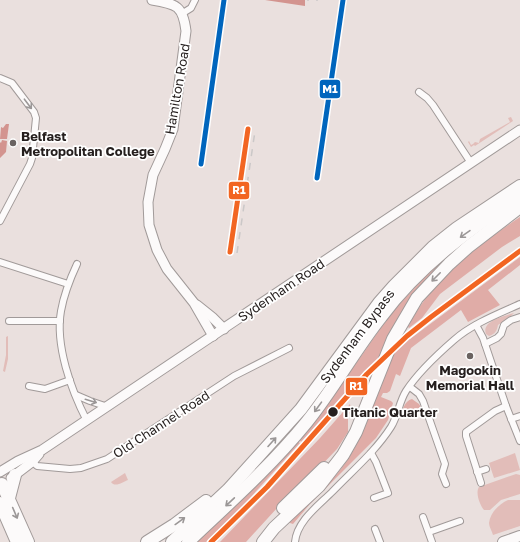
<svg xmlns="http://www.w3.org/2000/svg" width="520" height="542" font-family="'Golos Text',sans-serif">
<rect width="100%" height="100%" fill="#eae0de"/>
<g fill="#e2bdb9">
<path d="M 511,117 L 513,121 L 475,146 L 474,145 L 471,147 L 468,142 L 469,141 L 471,145 L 473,144 L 475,142 L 479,143 L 480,139 L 510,122 L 508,118 Z"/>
<path d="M 514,313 L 511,316 L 498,325 C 497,331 495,334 489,336 L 486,334 C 481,321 504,316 514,313 Z"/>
<path d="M 8,336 L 8,359 L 5,372 L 3,371 L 6,355 L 6,337 Z"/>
<path d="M 515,453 L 520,470 L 494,478 L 489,463 Z"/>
<path d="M 125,473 L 128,480 C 123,482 115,488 111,482 Z"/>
<path d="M 516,474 L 520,475 L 520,494 L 501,500 L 490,510 L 484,510 C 480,505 475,493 479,487 Z"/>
<path d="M 508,500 L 520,500 L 520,526 L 493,535 C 492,531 489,527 489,523 C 490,513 499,504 508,500 Z"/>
</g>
<g fill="#e0aca7">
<path d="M 520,217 L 520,236 L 502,247 L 440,294 L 422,318 L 409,328 L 408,327 C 413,317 419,307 426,298 C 451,266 486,240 520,217 Z"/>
<path d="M 520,257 L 520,265 L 488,290 L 500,305 L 468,322 L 461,310 L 411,348 L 400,376 L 396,374 L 390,391 L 387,393 L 383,393 L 381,397 L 391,401 L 393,403 L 388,420 L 376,438 L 310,504 L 293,524 L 287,522 C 305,505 326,488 341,469 C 365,438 374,398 389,363 C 393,353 399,343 403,333 L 410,339 Z"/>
<path d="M 442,259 L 445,262 L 378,359 L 351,386 L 301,442 L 299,439 L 362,355 L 391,313 Z"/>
<path d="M 412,399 L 419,404 L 422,409 L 400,416 C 403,410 404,401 412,399 Z"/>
<path d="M 350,404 L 351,410 L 348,418 L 348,432 L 337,449 L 314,473 L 278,507 L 246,542 L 220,542 L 320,438 Z"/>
<path d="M 297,441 L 300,443 L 240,509 L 206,542 L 195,542 Z"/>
</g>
<g fill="#d3948f">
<path d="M 265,0 L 305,0 L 305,6 Z"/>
<path d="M 6,124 L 9,124 L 7,139 L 0,139 L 1,127 L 3,128 Z"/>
<path d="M 2,140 L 7,141 L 6,152 L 0,158 L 0,142 L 1,143 Z"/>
</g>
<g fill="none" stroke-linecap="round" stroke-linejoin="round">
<g stroke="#a19a99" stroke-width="8">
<g id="street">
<path d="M 183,13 L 191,8 L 195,0"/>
<path d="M 0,78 L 12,83 L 34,112 L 36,118 L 32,158 L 30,164 L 0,221"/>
<path d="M 419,92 L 427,98 L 433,105 L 471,163"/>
<path d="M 0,262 L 68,284"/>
<path d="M 77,264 C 70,279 64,294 61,311 C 55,345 71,390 87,421"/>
<path d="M 9,321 L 60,321"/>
<path d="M 476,325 L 483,338 L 506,406 L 520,441"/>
<path d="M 485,344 L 497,338 L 501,334 L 504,325 L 511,320 L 520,317"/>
<path d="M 29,386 L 45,389 L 70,380"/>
<path d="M 410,387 L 419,394 L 423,401 L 445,464 L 442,474 L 446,484"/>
<path d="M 76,395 L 90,401 L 108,407"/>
<path d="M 511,419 L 520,416"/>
<path d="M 371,453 L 376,462 L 388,493 L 374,498"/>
<path d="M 31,460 L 37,466 L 70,469 L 81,468 L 107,459 L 234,376 L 289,348"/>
<path d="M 477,472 L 486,469"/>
<path d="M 481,483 L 466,436 L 466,432 L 495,411 L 506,406"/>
<path d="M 423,517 L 432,542"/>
<path d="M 375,529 L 380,542"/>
<path d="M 429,532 L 460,521"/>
<path d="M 295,542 C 297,521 318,506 332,492 C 352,471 375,452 391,427 C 398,416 399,402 406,391 C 417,374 439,353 454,340 C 472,324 498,314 520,304"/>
</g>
</g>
<g stroke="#a19a99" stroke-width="11">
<g id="secondary">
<path d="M 152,0 C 177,4 183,6 186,31 L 173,129 L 165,149 L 153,175 L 148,202 L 149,225 L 157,250 L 167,269 L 194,303 L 213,336"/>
<path d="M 197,305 L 212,317 L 224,329"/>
<path d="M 0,472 L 18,461 L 42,450 L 520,130"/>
<path d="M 11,478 L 32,462 L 39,454"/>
</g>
</g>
<g stroke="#a19a99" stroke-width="12">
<path id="primary" d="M 503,542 L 520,536"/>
</g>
<g stroke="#a19a99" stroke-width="14">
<g id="highway">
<path d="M 2,484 L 28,542"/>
<path d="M 9,498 L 15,475"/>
<path d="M 0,503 L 17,542"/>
<path d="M 283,508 L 324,468"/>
<path d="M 147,542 L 174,525 L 206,501"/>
<path d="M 172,542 L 228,490 L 301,409 L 379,303 L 394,286 L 433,247 L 457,228 L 520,186"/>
<path d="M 188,542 C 228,504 270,467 306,423 C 333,390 354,351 381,317 C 418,267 468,230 520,196"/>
<path d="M 263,542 L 274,528 L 319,486 L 343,455 L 356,432 L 393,339 L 417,298 L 449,264 L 468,247 L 520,207"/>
</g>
</g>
<use href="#street" stroke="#fcfafa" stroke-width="6"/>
<use href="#secondary" stroke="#fcfafa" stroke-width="9"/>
<use href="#primary" stroke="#fcfafa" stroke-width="10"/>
<use href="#highway" stroke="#fcfafa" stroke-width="12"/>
<g stroke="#cbc8c8" stroke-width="1.5" stroke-dasharray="7 7" stroke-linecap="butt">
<path d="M 308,1 L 308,0"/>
<path d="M 317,1 L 317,0"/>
<path d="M 201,164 L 224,0"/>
<path d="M 317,178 L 343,0"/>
<path d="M 230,252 L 248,129"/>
<path d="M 237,253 L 255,131"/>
<path d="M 214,542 L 266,491 L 369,376"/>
</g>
<g stroke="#fff" stroke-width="8">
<g id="rail-1">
<path d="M 230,252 L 248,129"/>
<path d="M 211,542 L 267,487 L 367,374 L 407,336 L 431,317 L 520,251"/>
</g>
</g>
<use href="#rail-1" stroke="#f26522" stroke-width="5"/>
<g stroke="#fff" stroke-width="8">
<g id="metro-1">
<path d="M 201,164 L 224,0"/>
<path d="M 317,178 L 343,0"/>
</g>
</g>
<use href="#metro-1" stroke="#0065bd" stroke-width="5"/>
</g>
<defs><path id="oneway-shaft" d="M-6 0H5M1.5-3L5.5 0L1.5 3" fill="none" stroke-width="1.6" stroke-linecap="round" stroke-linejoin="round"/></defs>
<g stroke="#9b9797">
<use href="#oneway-shaft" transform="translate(28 104) rotate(53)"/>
<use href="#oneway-shaft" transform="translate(465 234) rotate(145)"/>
<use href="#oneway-shaft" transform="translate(436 277) rotate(135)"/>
<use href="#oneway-shaft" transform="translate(91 401) rotate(17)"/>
<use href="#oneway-shaft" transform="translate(318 407) rotate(126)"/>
<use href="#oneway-shaft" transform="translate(272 442) rotate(-48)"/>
<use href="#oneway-shaft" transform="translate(230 502) rotate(137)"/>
<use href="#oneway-shaft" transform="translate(15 513) rotate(67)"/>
<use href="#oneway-shaft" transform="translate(180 521) rotate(-36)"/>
</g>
<g fill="#6a6361" stroke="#fff" stroke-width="1.5">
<circle cx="13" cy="143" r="4"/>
<circle cx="470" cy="356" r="4"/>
</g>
<circle fill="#251f1e" stroke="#fff" stroke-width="1.5" cx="333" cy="412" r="5.5"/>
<g text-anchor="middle" stroke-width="3.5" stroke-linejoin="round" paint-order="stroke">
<g font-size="13" fill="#251f1e" stroke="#fff">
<text transform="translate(177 89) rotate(-80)" y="5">Hamilton Road</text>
<text transform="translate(281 290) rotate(-34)" y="5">Sydenham Road</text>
<text transform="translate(357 336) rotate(-53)" y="5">Sydenham Bypass</text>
<text transform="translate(161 424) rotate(-33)" y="5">Old Channel Road</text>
</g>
<g font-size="13" font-weight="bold" fill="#251f1e" stroke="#fff" text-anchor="start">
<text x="21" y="141">Belfast<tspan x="21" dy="15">Metropolitan College</tspan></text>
<text x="470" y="375" text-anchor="middle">Magookin<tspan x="470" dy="15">Memorial Hall</tspan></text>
</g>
<g font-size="13" font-weight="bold" fill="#251f1e" stroke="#fff" text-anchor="start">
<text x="342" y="417">Titanic Quarter</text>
</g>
</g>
<g stroke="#fff" stroke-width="1.5">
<rect x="319" y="79" width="22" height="20" rx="4" fill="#0065bd"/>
<rect x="228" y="181" width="22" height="19" rx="4" fill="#f26522"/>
<rect x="345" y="377" width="23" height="19" rx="4" fill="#f26522"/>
</g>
<g font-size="11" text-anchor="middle" font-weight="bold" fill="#fff">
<text x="330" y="93">M1</text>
<text x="239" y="194">R1</text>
<text x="356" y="390">R1</text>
</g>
</svg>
